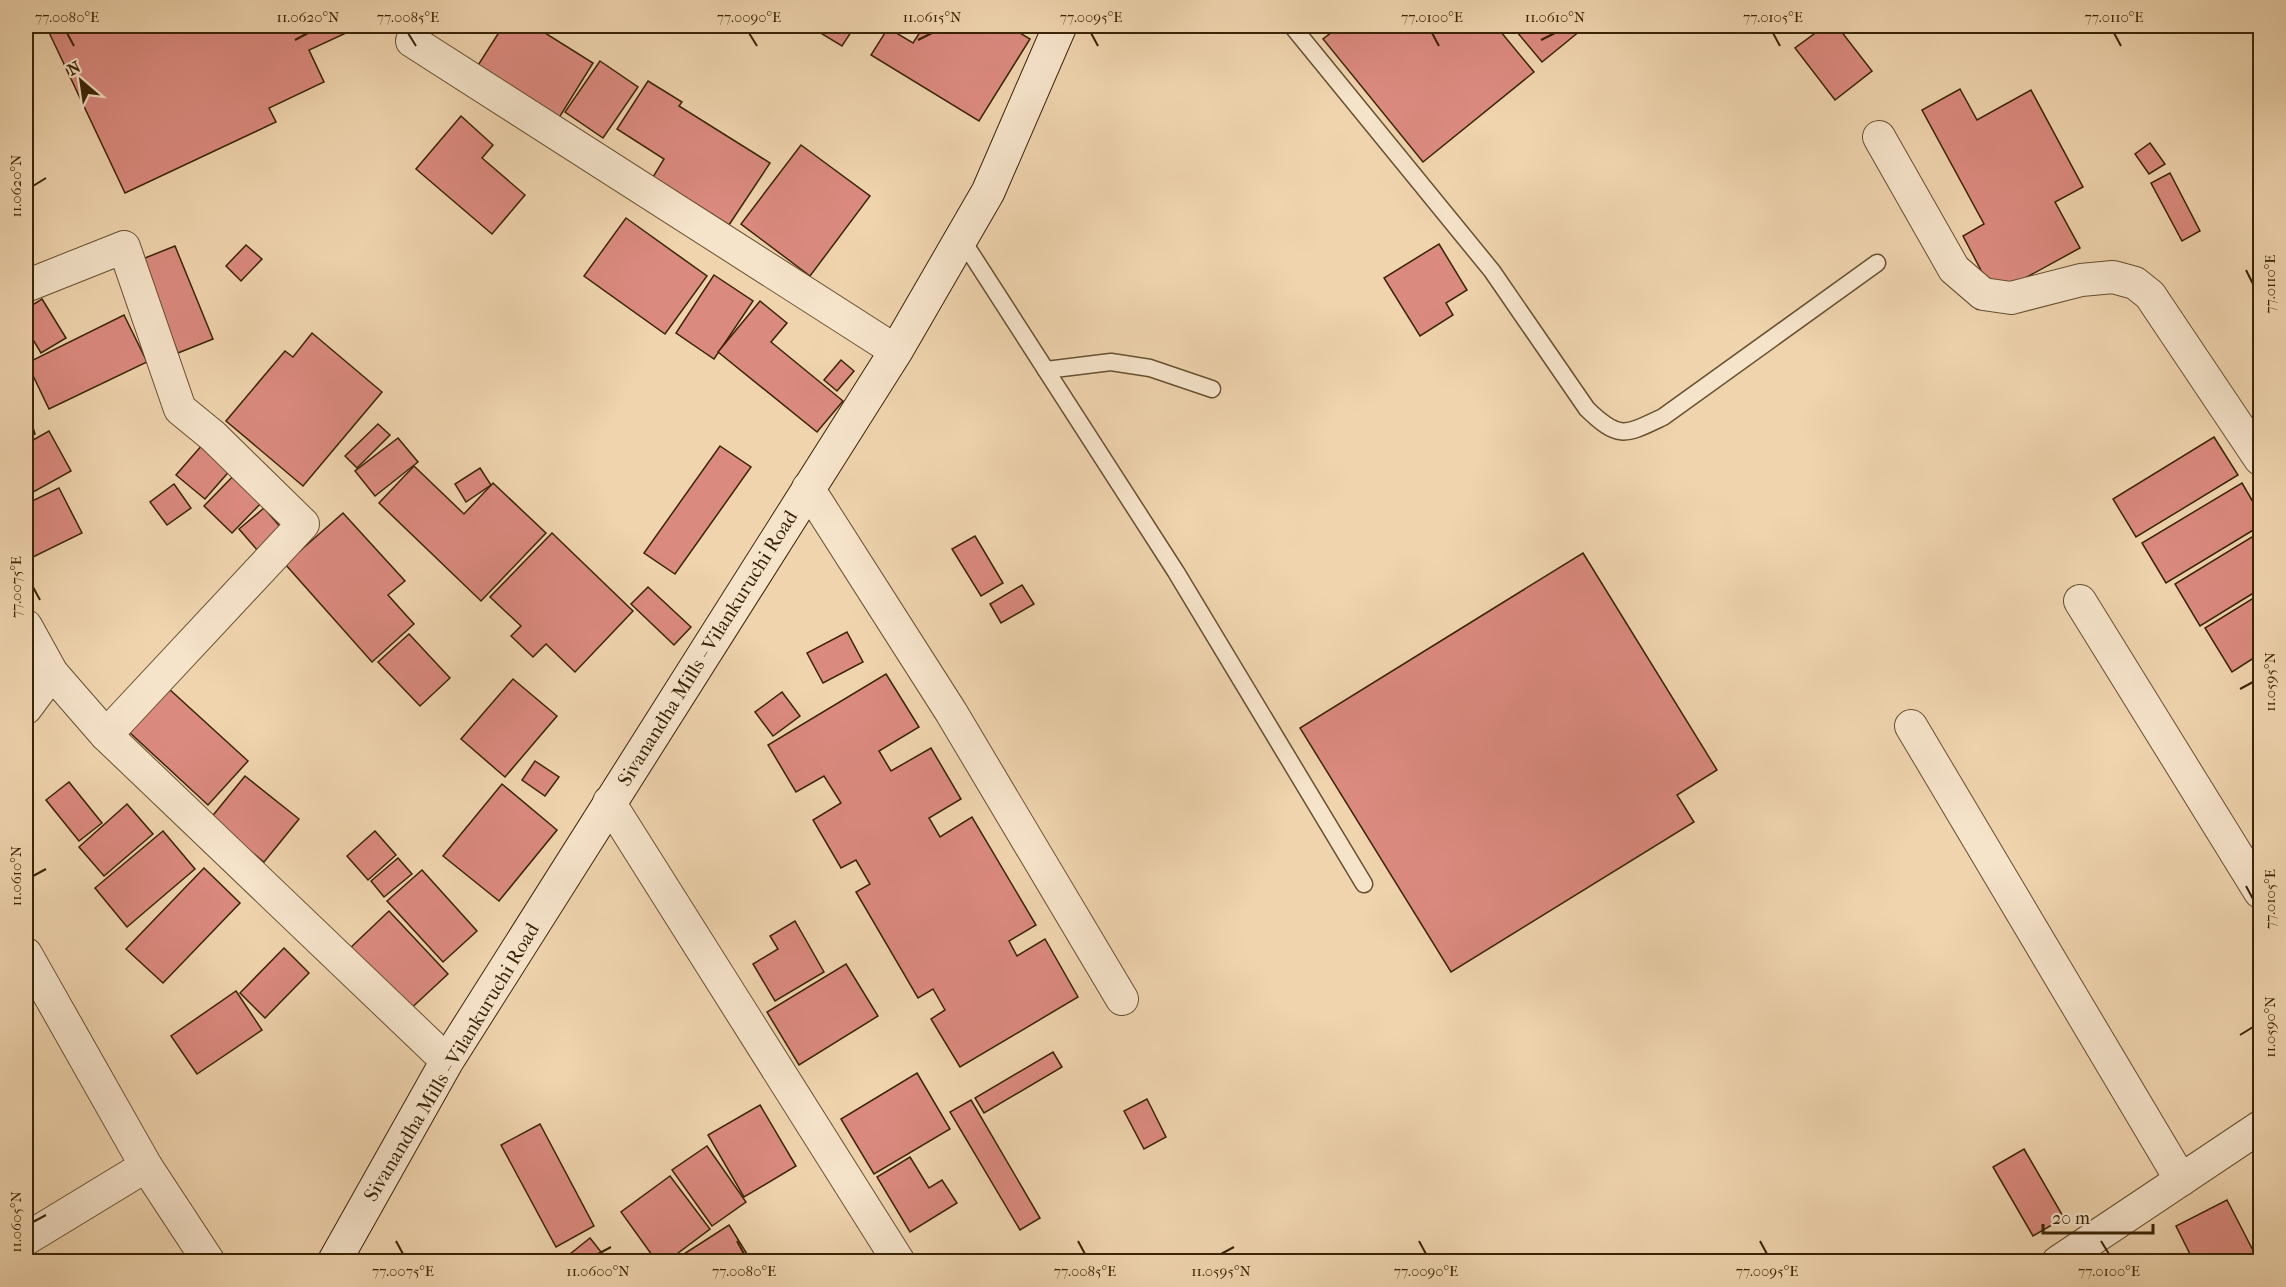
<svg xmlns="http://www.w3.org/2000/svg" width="2286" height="1287" font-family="'IM FELL French Canon',serif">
<rect width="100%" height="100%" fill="#efd4ae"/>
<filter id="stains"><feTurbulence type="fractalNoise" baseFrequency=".00333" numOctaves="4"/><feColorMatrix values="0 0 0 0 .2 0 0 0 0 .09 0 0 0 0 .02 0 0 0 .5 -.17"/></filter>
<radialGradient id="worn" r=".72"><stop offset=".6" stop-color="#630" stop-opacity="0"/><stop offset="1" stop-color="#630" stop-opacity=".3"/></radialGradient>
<g fill="#db8a7f" stroke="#3a2406" stroke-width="1.5">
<path d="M 46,26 L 361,26 L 309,50 L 324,82 L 269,108 L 276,122 L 125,193 Z"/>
<path d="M 503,26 L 534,26 L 593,63 L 557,121 L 475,70 Z"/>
<path d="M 809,26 L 855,26 L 842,46 Z"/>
<path d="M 924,26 L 1008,26 L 1030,39 L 979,121 L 871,55 L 888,28 L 913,43 Z"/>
<path d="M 1340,26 L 1496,26 L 1534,72 L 1423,162 L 1323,39 Z"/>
<path d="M 1512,26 L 1586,26 L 1542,62 Z"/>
<path d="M 1825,26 L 1837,26 L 1872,71 L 1835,100 L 1795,48 Z"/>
<path d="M 600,61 L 638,87 L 603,138 L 565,112 Z"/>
<path d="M 648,81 L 682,102 L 679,106 L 770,163 L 729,225 L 653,177 L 664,159 L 617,129 Z"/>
<path d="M 1960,89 L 1977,120 L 2031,90 L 2083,187 L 2055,202 L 2080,248 L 1994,295 L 1963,236 L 1984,224 L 1922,110 Z"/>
<path d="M 461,116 L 493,145 L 482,158 L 525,195 L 492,234 L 416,169 Z"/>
<path d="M 2150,143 L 2165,164 L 2149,174 L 2135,154 Z"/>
<path d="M 801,145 L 870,196 L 810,276 L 741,224 Z"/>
<path d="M 2170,173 L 2200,231 L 2182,241 L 2151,183 Z"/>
<path d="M 626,218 L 707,276 L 665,334 L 584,276 Z"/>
<path d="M 1439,244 L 1467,290 L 1446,303 L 1453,315 L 1420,336 L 1384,278 Z"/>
<path d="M 246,245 L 262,259 L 241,281 L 226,266 Z"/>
<path d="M 175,246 L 213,339 L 178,353 L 140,260 Z"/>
<path d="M 714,275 L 753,301 L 714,359 L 676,333 Z"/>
<path d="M 42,299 L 66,338 L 41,353 L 26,328 L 26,309 Z"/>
<path d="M 760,301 L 787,323 L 771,342 L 843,401 L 817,432 L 718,352 Z"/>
<path d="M 124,315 L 147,362 L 49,409 L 27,363 Z"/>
<path d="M 312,333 L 382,392 L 303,486 L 226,421 L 285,351 L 293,357 Z"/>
<path d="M 841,360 L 854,371 L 837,391 L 824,380 Z"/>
<path d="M 26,404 L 35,434 L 26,437 Z"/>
<path d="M 378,424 L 390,435 L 357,468 L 345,456 Z"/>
<path d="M 49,431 L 71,471 L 26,496 L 26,444 Z"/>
<path d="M 2214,437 L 2238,475 L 2136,537 L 2113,499 Z"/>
<path d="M 398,438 L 418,462 L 375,496 L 355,471 Z"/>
<path d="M 203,444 L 232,468 L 205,499 L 176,475 Z"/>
<path d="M 720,446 L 751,467 L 675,574 L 644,553 Z"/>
<path d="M 414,466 L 464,514 L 493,483 L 546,533 L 481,601 L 379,503 Z"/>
<path d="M 480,468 L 491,485 L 466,502 L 455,484 Z"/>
<path d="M 238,471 L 266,498 L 232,533 L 204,506 Z"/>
<path d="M 2242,483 L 2260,514 L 2260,526 L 2166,583 L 2142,543 Z"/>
<path d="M 174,484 L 191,508 L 167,525 L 150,502 Z"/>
<path d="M 59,488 L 82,533 L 31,558 L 26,546 L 26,504 Z"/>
<path d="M 264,508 L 283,530 L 258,551 L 239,529 Z"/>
<path d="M 343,513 L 405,581 L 388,595 L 414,624 L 372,662 L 285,564 Z"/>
<path d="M 2260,532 L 2260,589 L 2200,626 L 2175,584 Z"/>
<path d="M 552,533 L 633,611 L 575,672 L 546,644 L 533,657 L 511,636 L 521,626 L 490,597 Z"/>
<path d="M 975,536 L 1003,583 L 981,596 L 952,549 Z"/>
<path d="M 1583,553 L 1717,770 L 1677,795 L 1694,822 L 1451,972 L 1300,728 Z"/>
<path d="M 1022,585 L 1034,604 L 1001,623 L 990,604 Z"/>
<path d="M 648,587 L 691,627 L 674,645 L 631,604 Z"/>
<path d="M 2260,594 L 2260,654 L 2232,672 L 2205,628 Z"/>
<path d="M 847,632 L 863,662 L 823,683 L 807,653 Z"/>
<path d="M 409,634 L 450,678 L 420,706 L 378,662 Z"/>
<path d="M 886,674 L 919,727 L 879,751 L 891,771 L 931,748 L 961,799 L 929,818 L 940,837 L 972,817 L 1036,925 L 1009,941 L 1017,956 L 1045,939 L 1078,997 L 960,1067 L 931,1019 L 945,1010 L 933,989 L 918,998 L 856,892 L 870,884 L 856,860 L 841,868 L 813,820 L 841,803 L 824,776 L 796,792 L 768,745 Z"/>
<path d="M 513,679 L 557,716 L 505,777 L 461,739 Z"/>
<path d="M 168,688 L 248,761 L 208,805 L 128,731 Z"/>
<path d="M 782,692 L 800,716 L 773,736 L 755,712 Z"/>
<path d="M 535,761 L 559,777 L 545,796 L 522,780 Z"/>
<path d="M 245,776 L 299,819 L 264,862 L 210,819 Z"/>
<path d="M 69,782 L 102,823 L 79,841 L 46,800 Z"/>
<path d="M 502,784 L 557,830 L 499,901 L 443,856 Z"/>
<path d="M 127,804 L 153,834 L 104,876 L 79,847 Z"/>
<path d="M 163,831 L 195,869 L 127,927 L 95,888 Z"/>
<path d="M 375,831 L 396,855 L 368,880 L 347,856 Z"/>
<path d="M 398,858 L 412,874 L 384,897 L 371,881 Z"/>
<path d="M 204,868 L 240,903 L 163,983 L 126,949 Z"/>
<path d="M 422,870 L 477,931 L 443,962 L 387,901 Z"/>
<path d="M 389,911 L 448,974 L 405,1014 L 347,951 Z"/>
<path d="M 795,921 L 824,972 L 775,1001 L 753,964 L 778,949 L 770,936 Z"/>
<path d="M 284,948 L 309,973 L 265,1018 L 240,993 Z"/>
<path d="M 846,964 L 878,1016 L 799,1065 L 767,1012 Z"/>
<path d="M 236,991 L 262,1030 L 197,1074 L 171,1036 Z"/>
<path d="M 1053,1052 L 1062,1067 L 984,1113 L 975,1098 Z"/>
<path d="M 917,1073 L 950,1129 L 874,1174 L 841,1119 Z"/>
<path d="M 1147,1099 L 1166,1137 L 1144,1149 L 1124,1111 Z"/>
<path d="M 971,1100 L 1040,1218 L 1020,1230 L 950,1112 Z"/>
<path d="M 760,1105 L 796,1166 L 744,1197 L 708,1135 Z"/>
<path d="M 540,1124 L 594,1226 L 556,1247 L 501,1145 Z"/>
<path d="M 707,1146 L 746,1202 L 712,1226 L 672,1170 Z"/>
<path d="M 2024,1149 L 2064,1218 L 2033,1236 L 1993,1167 Z"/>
<path d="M 910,1157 L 929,1188 L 942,1180 L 957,1203 L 910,1232 L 877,1177 Z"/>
<path d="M 670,1176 L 710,1229 L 666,1262 L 657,1262 L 621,1212 Z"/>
<path d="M 2227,1200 L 2259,1262 L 2194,1262 L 2176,1226 Z"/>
<path d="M 729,1225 L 752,1262 L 673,1262 L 673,1261 Z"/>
<path d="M 590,1238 L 609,1262 L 560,1262 Z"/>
</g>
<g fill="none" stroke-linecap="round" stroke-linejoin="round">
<g stroke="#675030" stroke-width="19">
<g id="lane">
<path d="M 1292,26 L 1492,271 L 1587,409 C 1619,440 1625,435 1663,417 L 1877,263"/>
<path d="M 961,238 L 1176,572 L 1364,884"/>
<path d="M 1046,370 L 1111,362 L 1150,368 L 1212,389"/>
</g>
</g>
<g stroke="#675030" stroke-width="34">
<g id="street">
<path d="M 412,41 L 896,351"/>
<path d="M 1879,137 L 1954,269 L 1983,294 L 2011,298 L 2081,280 L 2113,277 L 2135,283 L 2150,295 L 2260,459"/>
<path d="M 26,286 L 124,247 L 180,409 L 213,436 L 303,524 L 106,735"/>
<path d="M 808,488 L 951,712 L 1122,999"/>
<path d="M 2080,601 L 2260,892"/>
<path d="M 26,626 L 52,673 L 106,735 L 447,1061"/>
<path d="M 26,708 L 52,673"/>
<path d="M 1911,726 L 2181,1180"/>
<path d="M 609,802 L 899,1262"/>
<path d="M 26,954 L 146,1166 L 209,1262"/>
<path d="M 26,1239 L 146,1166"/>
<path d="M 2058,1262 L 2260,1127"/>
</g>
</g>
<g stroke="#3a2406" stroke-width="35">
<path id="secondary" d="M 334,1262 L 447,1061 L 896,351 L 988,192 L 1060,26"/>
</g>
<use href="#lane" stroke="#f5e3ca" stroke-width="16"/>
<use href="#street" stroke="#f5e3ca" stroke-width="32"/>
<use href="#secondary" stroke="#f5e3ca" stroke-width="33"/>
</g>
<path fill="none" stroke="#3a2406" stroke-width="2" d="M 67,33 L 74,46M 408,33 L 416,46M 749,33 L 757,46M 1091,33 L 1098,46M 1432,33 L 1439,46M 1773,33 L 1780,46M 2114,33 L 2121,46M 295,40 L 308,33M 918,40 L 932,33M 1541,40 L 1555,33M 33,186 L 46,178M 2246,270 L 2253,284M 33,587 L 40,600M 2240,689 L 2253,682M 33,876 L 46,869M 2246,886 L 2253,899M 2240,1035 L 2253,1027M 33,1222 L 46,1215M 396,1241 L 403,1254M 737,1241 L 744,1254M 1078,1241 L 1085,1254M 1419,1241 L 1426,1254M 1760,1241 L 1767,1254M 2101,1241 L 2109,1254M 598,1254 L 611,1247M 1221,1254 L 1234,1247"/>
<g text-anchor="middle" stroke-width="4.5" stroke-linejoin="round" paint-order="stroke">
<g font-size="20" fill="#3a2406" stroke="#f5e3ca">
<text transform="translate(707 648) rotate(-58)" y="7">Sivanandha Mills - Vilankuruchi Road</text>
<text transform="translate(451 1062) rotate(-59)" y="7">Sivanandha Mills - Vilankuruchi Road</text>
</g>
</g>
<rect width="2286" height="1287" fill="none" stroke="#efd4ae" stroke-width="66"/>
<g transform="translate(81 81) rotate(331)" stroke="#f5e3ca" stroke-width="4.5" paint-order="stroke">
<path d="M0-4.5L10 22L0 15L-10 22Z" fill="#3a2406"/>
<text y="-9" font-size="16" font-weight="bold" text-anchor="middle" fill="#3a2406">N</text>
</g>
<path d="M2043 1224v9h110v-9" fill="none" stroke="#3a2406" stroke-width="3"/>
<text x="2052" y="1224" font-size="18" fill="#3a2406" stroke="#f5e3ca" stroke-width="4.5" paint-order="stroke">20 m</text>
<rect x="33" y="33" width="2220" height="1221" fill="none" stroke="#3a2406" stroke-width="2"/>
<g font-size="15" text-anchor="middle" fill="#3a2406">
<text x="67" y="22">77.0080°E</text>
<text x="308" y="22">11.0620°N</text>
<text x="408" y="22">77.0085°E</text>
<text x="749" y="22">77.0090°E</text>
<text x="932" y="22">11.0615°N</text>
<text x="1091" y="22">77.0095°E</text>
<text x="1432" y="22">77.0100°E</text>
<text x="1555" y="22">11.0610°N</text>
<text x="1773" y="22">77.0105°E</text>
<text x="2114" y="22">77.0110°E</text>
<text transform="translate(16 186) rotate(-90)" y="5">11.0620°N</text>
<text transform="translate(2270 284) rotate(-90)" y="5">77.0110°E</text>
<text transform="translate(16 587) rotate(-90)" y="5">77.0075°E</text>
<text transform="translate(2270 682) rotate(-90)" y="5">11.0595°N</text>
<text transform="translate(16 876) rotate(-90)" y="5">11.0610°N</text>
<text transform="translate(2270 899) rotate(-90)" y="5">77.0105°E</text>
<text transform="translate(2270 1027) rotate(-90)" y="5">11.0590°N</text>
<text transform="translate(16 1222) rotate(-90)" y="5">11.0605°N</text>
<text x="403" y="1276">77.0075°E</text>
<text x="598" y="1276">11.0600°N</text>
<text x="744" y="1276">77.0080°E</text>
<text x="1085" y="1276">77.0085°E</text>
<text x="1221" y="1276">11.0595°N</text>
<text x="1426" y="1276">77.0090°E</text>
<text x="1767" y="1276">77.0095°E</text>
<text x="2109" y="1276">77.0100°E</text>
</g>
<rect width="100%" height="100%" filter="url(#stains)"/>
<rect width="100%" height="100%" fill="url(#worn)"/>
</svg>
